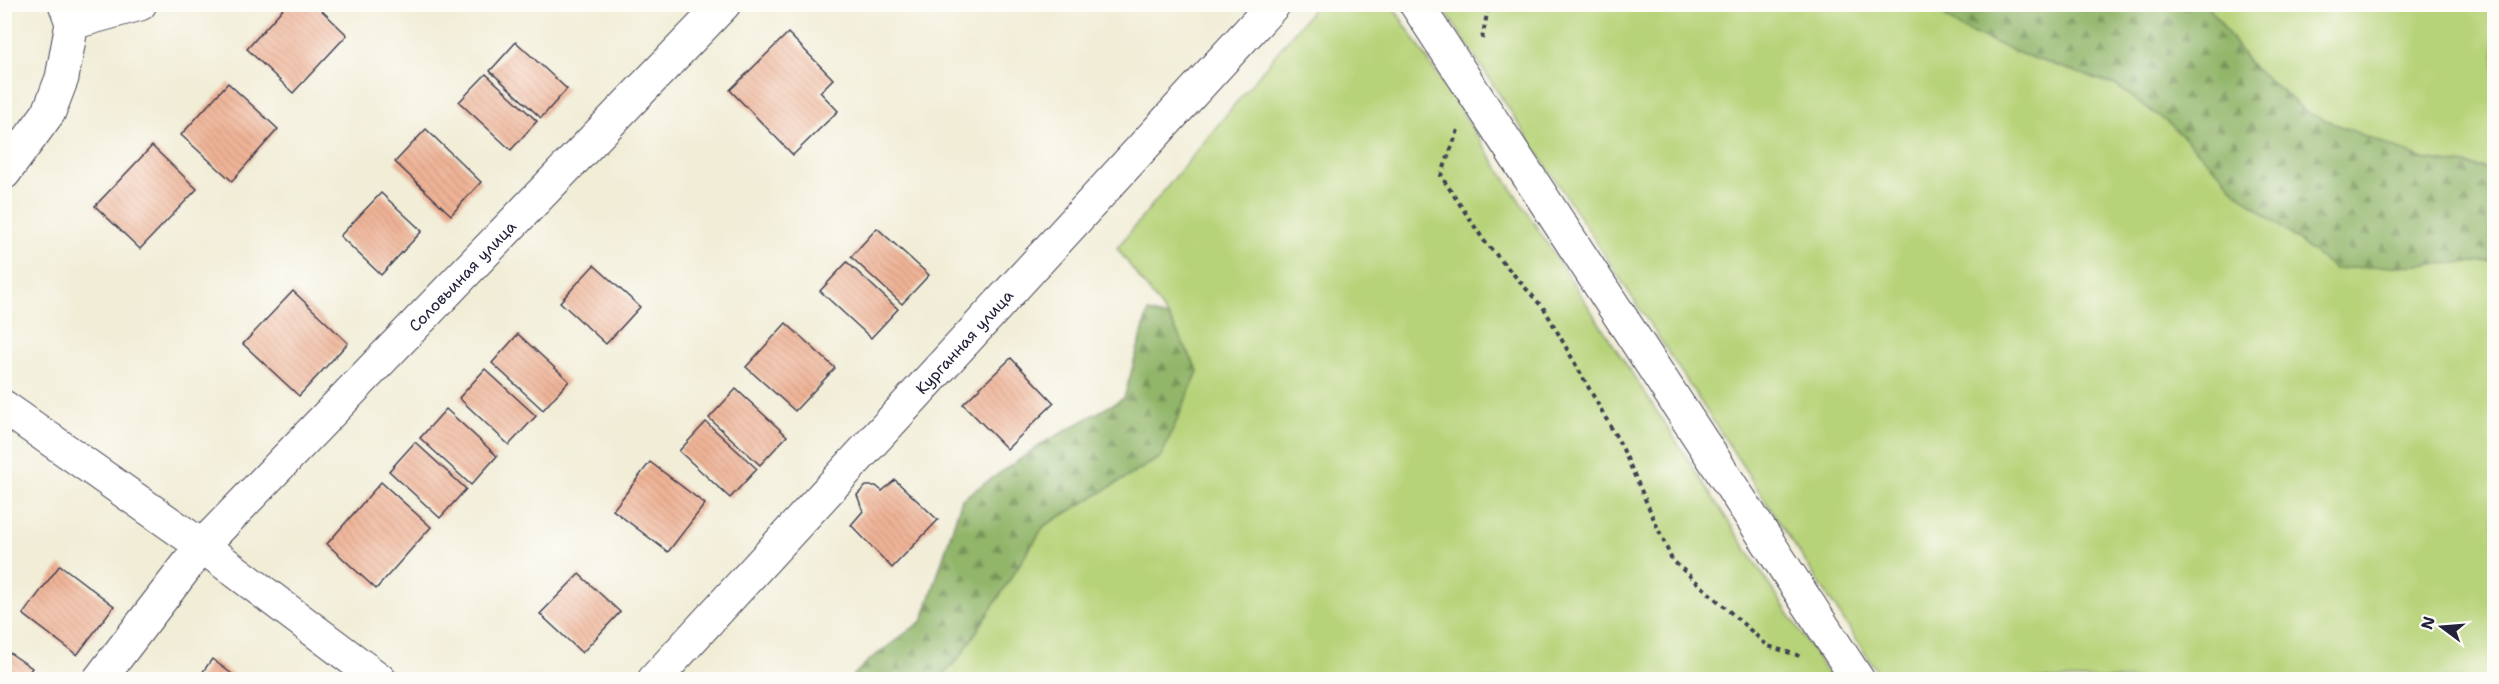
<svg xmlns="http://www.w3.org/2000/svg" width="2499" height="684" font-family="'Shantell Sans',sans-serif">
<defs>
<pattern id="forest-firs" width="22" height="20" patternUnits="userSpaceOnUse" patternTransform="scale(1.5)"><rect width="22" height="20" fill="#91b569"/><path d="M5 1l3.5 6h-7zM16 11l3.5 6h-7z" fill="#769358"/></pattern>
<pattern id="building-back-hatch" width="6" height="6" patternUnits="userSpaceOnUse" patternTransform="scale(1.5)"><rect width="6" height="6" fill="#efb396"/><path d="M-1 5l2 2M0 0l6 6M5-1l2 2" fill="none" stroke="#cd9a82"/></pattern>
</defs>
<rect width="100%" height="100%" fill="#fdfcf7"/>
<filter id="ink" filterUnits="userSpaceOnUse"><feTurbulence type="fractalNoise" baseFrequency=".0167" numOctaves="2"/><feDisplacementMap in="SourceGraphic" scale="12" xChannelSelector="R" yChannelSelector="G"/><feConvolveMatrix kernelMatrix="1 2 1 2 8 2 1 2 1" color-interpolation-filters="sRGB"/></filter>
<filter id="wash" filterUnits="userSpaceOnUse"><feTurbulence type="fractalNoise" baseFrequency=".008" numOctaves="4" result="noise"/><feDisplacementMap in="SourceGraphic" scale="24" xChannelSelector="R" yChannelSelector="G"/><feGaussianBlur stdDeviation="1.35" result="paint"/><feColorMatrix in="noise" values="0 0 0 0 0 0 0 0 0 0 0 0 0 0 0 0 0 1.4 0 .05"/><feComposite in="paint" operator="in"/></filter>
<g filter="url(#wash)">
<rect width="100%" height="100%" fill="#f1edd7"/>
<g fill="#b7d379" stroke="#6c7a5a" stroke-width="1.5">
<path d="M 1317,4 L 1392,5 L 1831,679 L 940,680 L 962,654 L 1044,526 L 1161,457 L 1198,371 L 1169,318 L 1117,248 Z"/>
<path d="M 1441,5 L 2494,5 L 2494,679 L 1882,679 Z"/>
</g>
<g fill="url(#forest-firs)" stroke="#5a6c52" stroke-width="1.5">
<path d="M 1932,5 L 2208,5 L 2249,63 L 2308,113 L 2423,159 L 2494,169 L 2494,261 L 2334,269 L 2233,189 L 2224,177 L 2172,126 L 2115,85 L 2021,54 L 1960,28 Z"/>
<path d="M 1148,312 L 1169,318 L 1198,371 L 1161,457 L 1044,526 L 962,654 L 940,679 L 850,679 L 867,662 L 923,620 L 962,499 L 1045,442 L 1124,398 Z"/>
</g>
<g id="blocks">
<g fill="url(#building-back-hatch)">
<path d="M 287,4 L 315,4 L 347,35 L 293,93 L 247,49 Z"/>
<path d="M 788,33 L 833,79 L 820,92 L 838,111 L 793,155 L 730,90 Z"/>
<path d="M 516,42 L 567,89 L 541,118 L 490,71 Z"/>
<path d="M 486,74 L 537,121 L 511,150 L 459,102 Z"/>
<path d="M 228,83 L 278,129 L 232,181 L 181,135 Z"/>
<path d="M 426,129 L 481,182 L 451,215 L 395,162 Z"/>
<path d="M 152,146 L 197,189 L 140,249 L 95,206 Z"/>
<path d="M 381,193 L 422,231 L 381,275 L 340,236 Z"/>
<path d="M 877,228 L 929,275 L 902,304 L 851,257 Z"/>
<path d="M 847,262 L 898,309 L 871,338 L 820,291 Z"/>
<path d="M 594,265 L 640,307 L 606,344 L 560,302 Z"/>
<path d="M 293,291 L 348,343 L 299,396 L 243,344 Z"/>
<path d="M 786,323 L 835,368 L 795,411 L 746,367 Z"/>
<path d="M 518,334 L 569,381 L 543,410 L 492,363 Z"/>
<path d="M 1011,358 L 1054,403 L 1007,449 L 963,404 Z"/>
<path d="M 485,369 L 536,416 L 509,445 L 459,398 Z"/>
<path d="M 736,389 L 787,436 L 760,465 L 709,418 Z"/>
<path d="M 446,409 L 497,456 L 471,485 L 420,438 Z"/>
<path d="M 706,422 L 757,469 L 730,498 L 679,451 Z"/>
<path d="M 415,442 L 466,489 L 440,518 L 389,471 Z"/>
<path d="M 650,462 L 705,504 L 668,552 L 613,510 Z"/>
<path d="M 895,480 L 938,520 L 892,568 L 851,525 L 863,511 L 857,495 L 866,486 L 876,486 L 882,491 Z"/>
<path d="M 381,482 L 431,527 L 376,589 L 327,544 Z"/>
<path d="M 60,565 L 114,606 L 77,655 L 23,614 Z"/>
<path d="M 579,574 L 620,612 L 582,653 L 540,614 Z"/>
<path d="M 4,649 L 32,668 L 24,680 L 4,680 Z"/>
<path d="M 212,659 L 240,680 L 197,680 Z"/>
</g>
</g>
</g>
<g filter="url(#ink)">
<use href="#blocks" fill-opacity="0" stroke="#414052" stroke-width="1.5"/>
<g fill="none" stroke-linecap="round" stroke-linejoin="round">
<g stroke="#414052" stroke-width="35">
<g id="minor">
<path d="M 1416,4 L 1858,680"/>
<path d="M 72,23 L 140,4"/>
<path d="M 4,407 L 202,546 L 380,680"/>
<path id="s1" d="M 99,680 L 202,546 L 724,4"/>
<path id="s2" d="M 654,680 L 1274,4"/>
</g>
</g>
<g stroke="#414052" stroke-width="35">
<path id="tertiary" d="M 4,173 L 49,112 L 62,78 L 72,23 L 65,4"/>
</g>
<g stroke="#414052" stroke-width="4" stroke-dasharray="4.5 4.5" stroke-linecap="butt">
<path d="M 1482,39 L 1489,4"/>
<path d="M 1458,130 L 1441,176 L 1485,242 L 1545,310 L 1622,447 L 1672,560 L 1768,646 L 1800,656"/>
</g>
<use href="#minor" stroke="#fff" stroke-width="33"/>
<use href="#tertiary" stroke="#fff" stroke-width="33"/>
</g>
</g>
<g text-anchor="middle" stroke-width="4.5" stroke-linejoin="round" paint-order="stroke">
<g font-size="16" fill="#22223b" stroke="#fdfcf7">
<text dy="6" stroke="none"><textPath href="#s1" startOffset="544">Соловьиная улица</textPath></text>
<text dy="6" stroke="none"><textPath href="#s2" startOffset="459">Курганная улица</textPath></text>
</g>
</g>
<rect width="2499" height="684" fill="none" stroke="#fdfcf7" stroke-width="24"/>
<g transform="translate(2442 627) rotate(286)" stroke="#fdfcf7" stroke-width="4.5" paint-order="stroke">
<path d="M0-4.5L10 22L0 15L-10 22Z" fill="#22223b"/>
<text y="-9" font-size="16" font-weight="bold" text-anchor="middle" fill="#22223b">N</text>
</g>
</svg>
